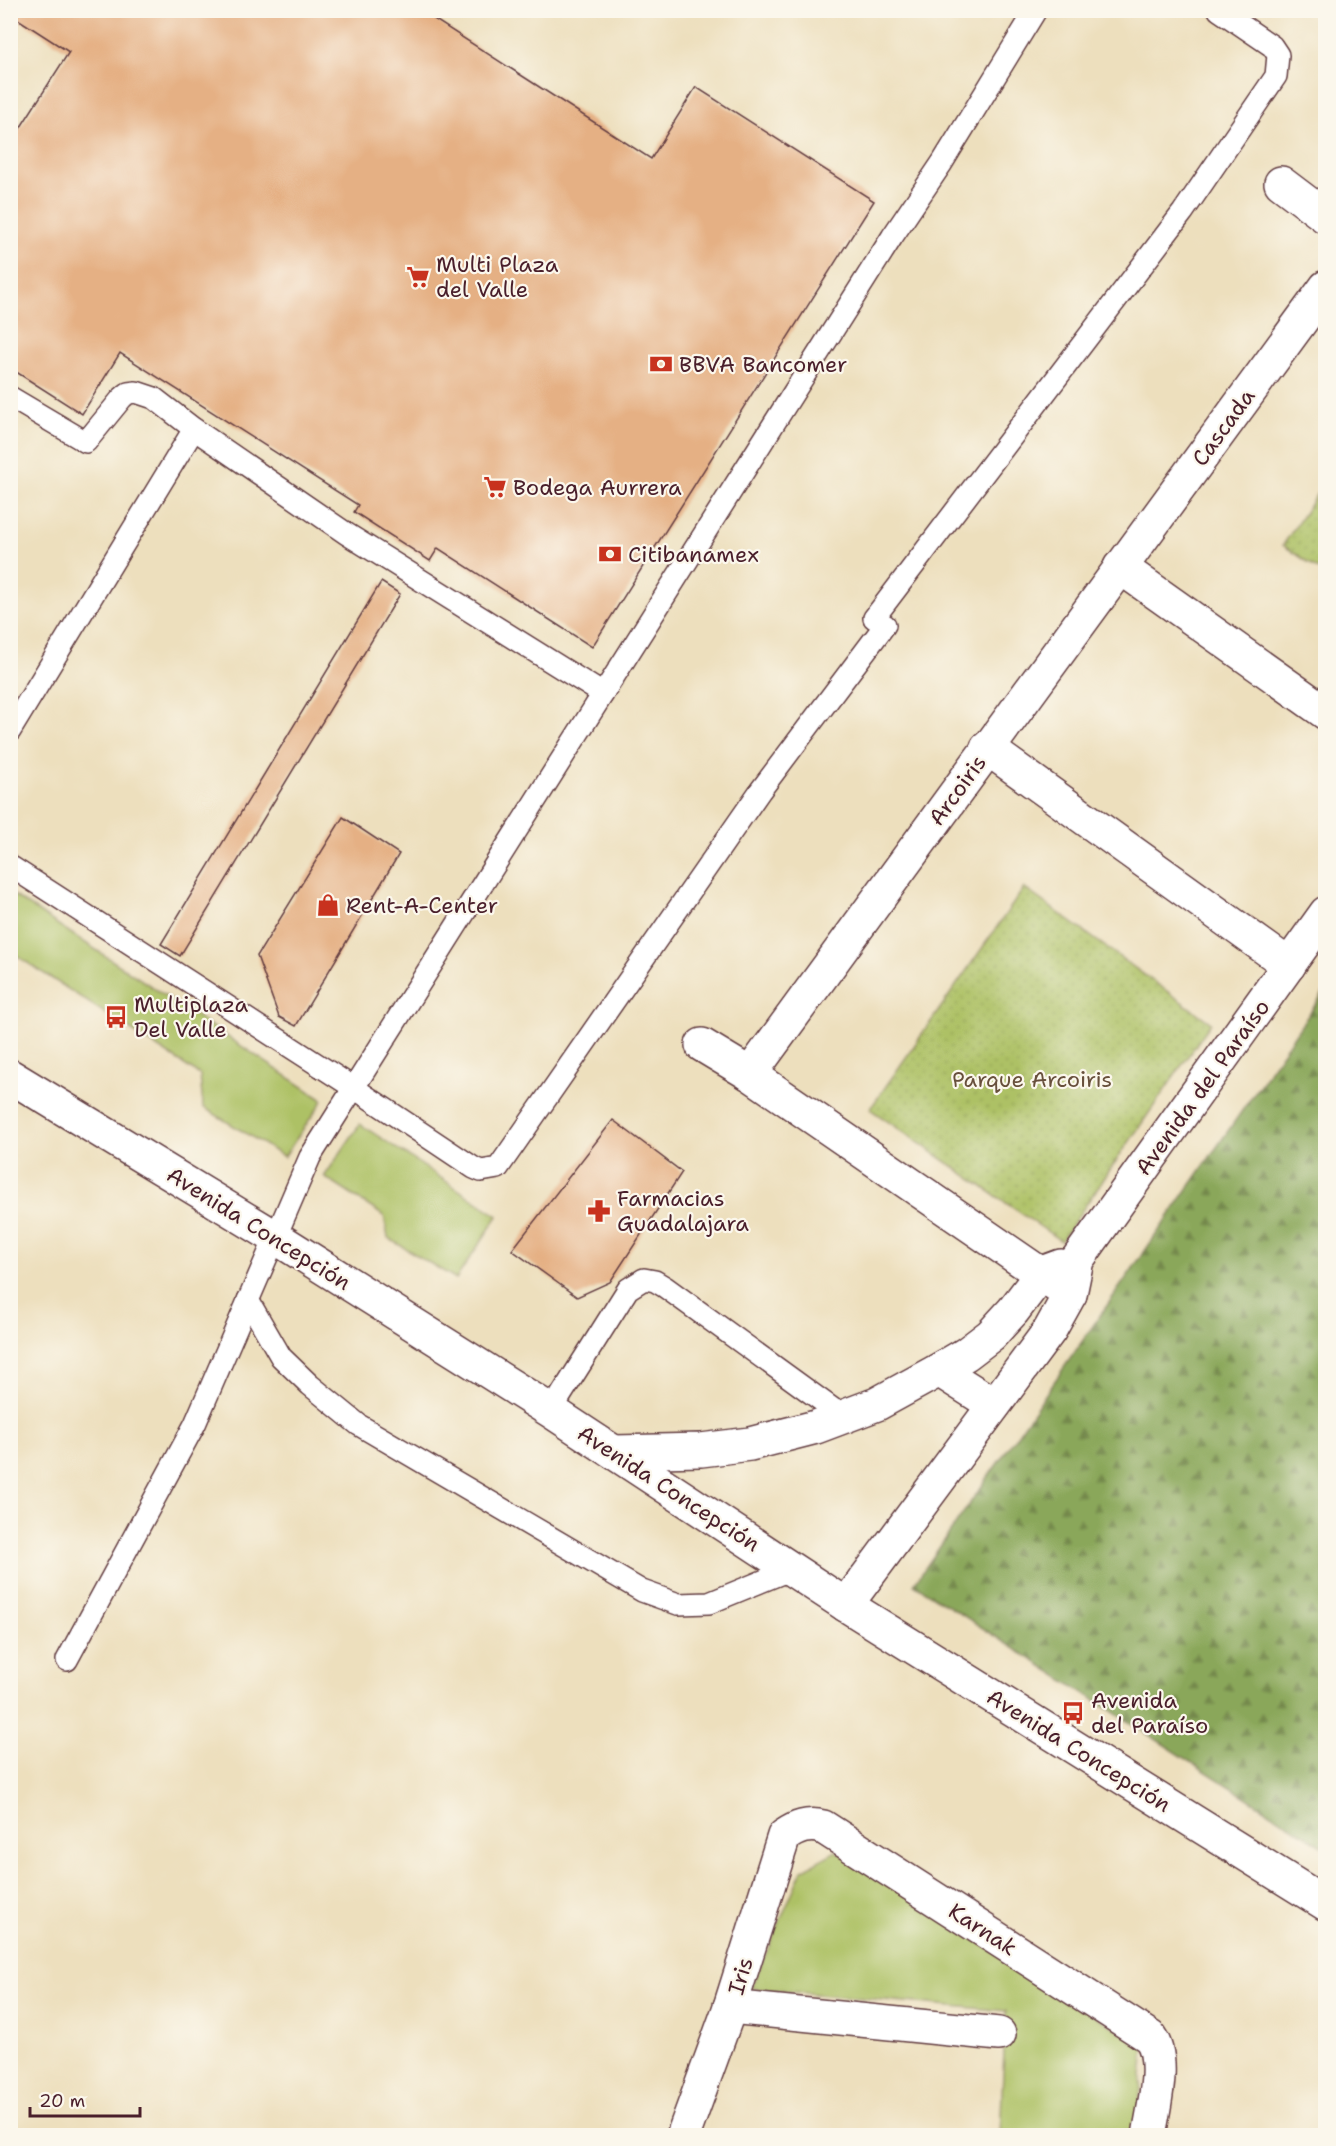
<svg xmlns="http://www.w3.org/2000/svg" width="1336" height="2146" font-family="'Shantell Sans',sans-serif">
<defs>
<pattern id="forest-firs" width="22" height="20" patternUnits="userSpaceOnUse" patternTransform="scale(1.5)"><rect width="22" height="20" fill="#8aa75a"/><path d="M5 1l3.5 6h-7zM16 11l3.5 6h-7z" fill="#73874b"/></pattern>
<pattern id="park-dots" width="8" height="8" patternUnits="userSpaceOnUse" patternTransform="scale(1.5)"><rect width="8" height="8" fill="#adc165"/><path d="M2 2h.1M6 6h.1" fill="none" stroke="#96a558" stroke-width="1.8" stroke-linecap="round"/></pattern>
</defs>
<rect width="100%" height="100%" fill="#fbf7ec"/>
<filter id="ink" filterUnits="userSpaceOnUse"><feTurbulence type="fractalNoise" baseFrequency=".0167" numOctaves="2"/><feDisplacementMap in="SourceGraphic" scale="12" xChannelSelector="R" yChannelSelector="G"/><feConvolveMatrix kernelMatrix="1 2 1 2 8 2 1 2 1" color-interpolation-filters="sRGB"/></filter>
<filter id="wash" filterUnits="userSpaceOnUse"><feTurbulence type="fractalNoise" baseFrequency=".008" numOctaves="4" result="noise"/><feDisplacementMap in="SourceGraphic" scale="24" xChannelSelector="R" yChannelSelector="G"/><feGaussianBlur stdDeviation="1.35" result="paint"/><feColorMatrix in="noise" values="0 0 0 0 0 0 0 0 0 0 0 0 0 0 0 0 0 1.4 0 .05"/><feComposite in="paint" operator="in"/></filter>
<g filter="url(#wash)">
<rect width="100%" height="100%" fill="#eddfbd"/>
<g fill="#adc165" stroke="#7c7048" stroke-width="1.5">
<path d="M 10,893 L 323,1100 L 284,1157 L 203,1107 L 200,1075 L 11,952 Z"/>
<path d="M 360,1124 L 498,1216 L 456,1279 L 388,1238 L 384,1216 L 324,1177 Z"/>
<path d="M 836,1851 L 1145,2047 L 1136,2135 L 1000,2135 L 1006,2011 L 751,1988 L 802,1870 Z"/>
</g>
<path fill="url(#forest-firs)" stroke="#6a6342" stroke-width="1.5" d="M 1325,991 L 1325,1848 L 914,1584 Z"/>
<g fill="url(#park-dots)" stroke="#7c7048" stroke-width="1.5">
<path d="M 1325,482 L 1325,574 L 1283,545 Z"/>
<path d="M 1024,888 L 1211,1023 L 1061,1241 L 870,1109 Z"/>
</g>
<g id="blocks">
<g fill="#e5b084">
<path d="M 10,10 L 420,10 L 651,159 L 696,87 L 874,201 L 592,647 L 438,548 L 430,561 L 354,512 L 358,505 L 120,353 L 82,414 L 10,368 L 10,144 L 69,52 L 10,14 Z"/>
<path d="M 381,582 L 400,594 L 180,956 L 161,944 Z"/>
<path d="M 343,817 L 399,854 L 296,1026 L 279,1017 L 257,956 Z"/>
<path d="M 613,1120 L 682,1172 L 610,1282 L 577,1297 L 512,1250 Z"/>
</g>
</g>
</g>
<g filter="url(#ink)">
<use href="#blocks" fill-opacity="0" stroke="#623c41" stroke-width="1.5"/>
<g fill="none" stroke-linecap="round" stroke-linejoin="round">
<g stroke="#623c41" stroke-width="24">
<g id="lane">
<path d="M 10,397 L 86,442 L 122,398 L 128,393 L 136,392 L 154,398 L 194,429 L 347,534 L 603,694"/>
<path d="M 10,731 L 194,429"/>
<path d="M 10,866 L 354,1088 L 474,1168 L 481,1171 L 498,1168 L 760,791 L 885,625 L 874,618 L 1183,212 L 1276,76 L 1278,55 L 1272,46 L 1219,10"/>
<path d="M 248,1300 L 281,1357 L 310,1385 L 359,1425 L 642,1591 L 678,1604 L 709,1603 L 792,1569"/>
<path d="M 551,1411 L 628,1289 L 644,1279 L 655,1281 L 665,1287 L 844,1417"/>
<path d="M 67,1660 L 195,1424 L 310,1157 L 892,237 L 942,163 L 1036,10"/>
</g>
</g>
<g stroke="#623c41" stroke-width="36">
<g id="street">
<path d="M 1281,183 L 1326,217"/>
<path d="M 1120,567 L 1326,713"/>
<path d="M 987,748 L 1289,965"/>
<path d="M 702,1045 L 750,1074 L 1070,1294"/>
<path d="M 750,1074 L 1326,287"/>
<path d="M 939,1370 L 966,1354 L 991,1335 L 1013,1311 L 1042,1273 L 1061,1266"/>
<path d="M 615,1452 L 701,1450 L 750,1444 L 816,1427 L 877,1404 L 939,1370 L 994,1405"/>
<path d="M 846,1605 L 1050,1330 L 1070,1294 L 1077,1260 L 1326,913"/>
<path d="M 730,2007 L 999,2034"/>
<path d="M 683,2136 L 730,2007 L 784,1836 C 797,1827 808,1823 823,1827 L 1150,2037 C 1167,2060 1153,2108 1149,2136"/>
</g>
</g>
<g stroke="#623c41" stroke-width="36">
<path id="primary" d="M 10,1076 L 275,1237 L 551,1411 L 846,1605 L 1326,1904"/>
</g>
<use href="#lane" stroke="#fff" stroke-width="21"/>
<use href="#street" stroke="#fff" stroke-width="33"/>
<use href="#primary" stroke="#fff" stroke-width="33"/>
</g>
</g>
<defs>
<g id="supermarket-bare" transform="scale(1.8)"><path d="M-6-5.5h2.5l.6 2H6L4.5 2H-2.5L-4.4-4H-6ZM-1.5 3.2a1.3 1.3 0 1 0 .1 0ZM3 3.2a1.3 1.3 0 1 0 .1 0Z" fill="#c8321e" stroke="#fbf7ec" stroke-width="2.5" paint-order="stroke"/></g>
<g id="bank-bare" transform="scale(1.8)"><path d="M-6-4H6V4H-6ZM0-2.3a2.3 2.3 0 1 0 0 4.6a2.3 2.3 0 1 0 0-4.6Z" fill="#c8321e" stroke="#fbf7ec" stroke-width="2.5" paint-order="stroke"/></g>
<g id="shop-bare" transform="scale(1.8)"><path d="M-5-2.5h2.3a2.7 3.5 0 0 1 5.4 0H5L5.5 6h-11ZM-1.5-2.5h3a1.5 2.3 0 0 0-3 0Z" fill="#c8321e" stroke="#fbf7ec" stroke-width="2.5" paint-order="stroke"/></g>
<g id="bus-bare" transform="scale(1.8)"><path d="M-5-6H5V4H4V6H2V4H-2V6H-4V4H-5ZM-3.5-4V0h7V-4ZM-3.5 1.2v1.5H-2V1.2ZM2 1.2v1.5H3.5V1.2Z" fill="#c8321e" stroke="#fbf7ec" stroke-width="2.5" paint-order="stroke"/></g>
<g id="pharmacy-bare" transform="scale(1.8)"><path d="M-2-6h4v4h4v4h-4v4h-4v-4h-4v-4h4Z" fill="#c8321e" stroke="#fbf7ec" stroke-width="2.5" paint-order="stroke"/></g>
</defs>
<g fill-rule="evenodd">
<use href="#supermarket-bare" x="418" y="277"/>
<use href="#bank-bare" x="661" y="364"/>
<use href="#supermarket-bare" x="495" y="487"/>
<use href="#bank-bare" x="610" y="554"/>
<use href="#shop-bare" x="328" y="905"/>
<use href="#bus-bare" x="116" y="1017"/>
<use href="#pharmacy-bare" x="599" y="1211"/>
<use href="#bus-bare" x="1073" y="1713"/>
</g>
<g text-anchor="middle" stroke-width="4.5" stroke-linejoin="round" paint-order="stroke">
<g font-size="22" fill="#4a1f2b" stroke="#fbf7ec" text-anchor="start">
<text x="436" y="272">Multi Plaza<tspan x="436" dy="25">del Valle</tspan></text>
<text x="679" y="372">BBVA Bancomer</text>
<text x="513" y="495">Bodega Aurrera</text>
<text x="628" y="562">Citibanamex</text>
<text x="346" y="913">Rent-A-Center</text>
<text x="134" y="1012">Multiplaza<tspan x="134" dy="25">Del Valle</tspan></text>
<text x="617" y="1206">Farmacias<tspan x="617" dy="25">Guadalajara</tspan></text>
<text x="1091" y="1708">Avenida<tspan x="1091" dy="25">del Paraíso</tspan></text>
</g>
<g font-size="22" fill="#4a1f2b" stroke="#fbf7ec">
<text transform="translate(1223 427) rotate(-54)" y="8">Cascada</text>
<text transform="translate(957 790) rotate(-54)" y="8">Arcoiris</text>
<text transform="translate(1202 1087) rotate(-54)" y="8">Avenida del Paraíso</text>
<text transform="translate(259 1228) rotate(32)" y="8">Avenida Concepción</text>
<text transform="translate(669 1488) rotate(33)" y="8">Avenida Concepción</text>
<text transform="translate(1079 1750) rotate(32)" y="8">Avenida Concepción</text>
<text transform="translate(983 1929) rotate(33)" y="8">Karnak</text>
<text transform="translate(740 1976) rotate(-73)" y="8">Iris</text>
</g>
<g font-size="22" fill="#68503c" stroke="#fbf7ec">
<text x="1032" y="1087">Parque Arcoiris</text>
</g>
</g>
<rect width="1336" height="2146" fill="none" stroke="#fbf7ec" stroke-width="36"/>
<path d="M30 2107v9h110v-9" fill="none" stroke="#4a1f2b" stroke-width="3"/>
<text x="39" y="2107" font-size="18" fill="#4a1f2b" stroke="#fbf7ec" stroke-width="4.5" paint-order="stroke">20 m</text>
</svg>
